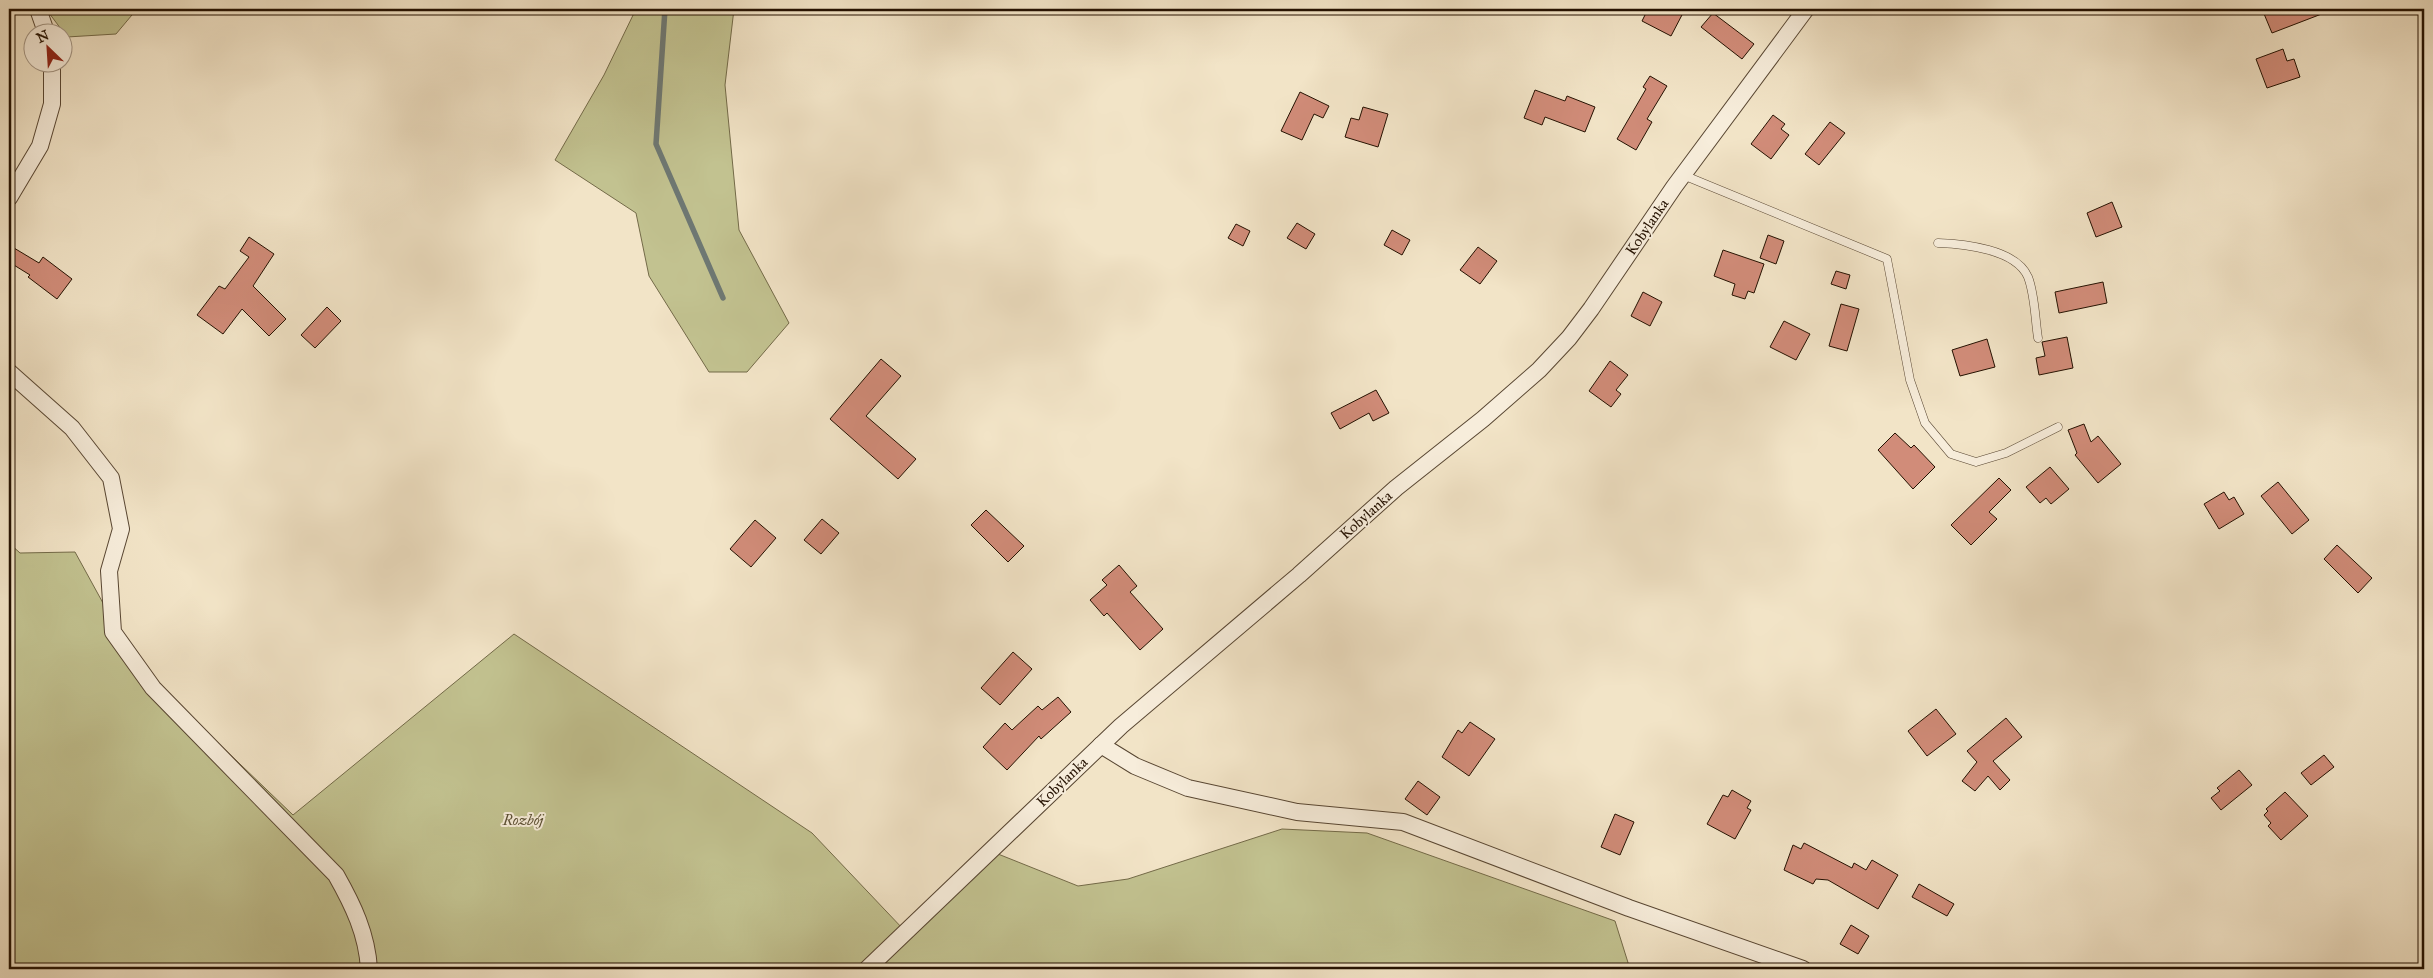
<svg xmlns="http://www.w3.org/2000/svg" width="2433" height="978" font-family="'IM FELL Great Primer',serif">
<rect width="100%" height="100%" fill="#f2e4c7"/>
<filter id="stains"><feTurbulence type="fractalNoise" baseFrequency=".004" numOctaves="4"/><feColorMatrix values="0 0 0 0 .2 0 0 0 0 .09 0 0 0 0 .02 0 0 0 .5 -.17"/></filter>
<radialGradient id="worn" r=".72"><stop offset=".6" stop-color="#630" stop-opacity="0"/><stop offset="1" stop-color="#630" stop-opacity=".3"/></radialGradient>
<g fill="#c2c290" stroke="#736a48">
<path d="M 46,9 L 137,9 L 116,34 L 67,37 Z"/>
<path d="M 636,9 L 734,9 L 725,85 L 739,230 L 789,323 L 747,372 L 709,372 L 649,276 L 636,213 L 555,160 L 604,75 Z"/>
<path d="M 9,543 L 20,553 L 75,552 L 137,665 L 293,815 L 514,634 L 812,833 L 904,930 L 988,850 L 1078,886 L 1128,879 L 1282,829 L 1367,833 L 1615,921 L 1630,969 L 9,969 Z"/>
</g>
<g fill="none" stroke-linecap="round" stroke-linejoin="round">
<path stroke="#6e7873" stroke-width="5.5" d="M 665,9 L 656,144 L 723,298"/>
</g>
<g fill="#d18c79" stroke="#241101">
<path d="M 1648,9 L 1674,9 L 1683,13 L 1671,36 L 1642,21 Z"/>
<path d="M 2262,9 L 2331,9 L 2332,10 L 2272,33 Z"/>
<path d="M 1713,13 L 1754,44 L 1742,59 L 1701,27 Z"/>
<path d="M 2283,49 L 2287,61 L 2294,59 L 2300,77 L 2267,88 L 2256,59 Z"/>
<path d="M 1650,76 L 1667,86 L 1647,119 L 1652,122 L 1636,150 L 1617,139 L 1646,89 L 1643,87 Z"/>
<path d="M 1535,90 L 1565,101 L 1567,96 L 1595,107 L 1585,132 L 1545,117 L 1542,125 L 1524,118 Z"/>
<path d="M 1300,92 L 1329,106 L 1323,118 L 1314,114 L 1302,140 L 1281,131 Z"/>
<path d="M 1363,107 L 1388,114 L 1378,147 L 1345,137 L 1351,118 L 1359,120 Z"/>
<path d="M 1773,115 L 1785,124 L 1781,129 L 1789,135 L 1771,159 L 1751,144 Z"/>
<path d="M 1830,122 L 1845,133 L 1819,165 L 1805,154 Z"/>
<path d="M 2112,202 L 2122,227 L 2096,237 L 2087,213 Z"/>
<path d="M 1297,223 L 1315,234 L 1306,249 L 1287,238 Z"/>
<path d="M 1236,224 L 1250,231 L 1243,246 L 1228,238 Z"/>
<path d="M 1392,230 L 1410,240 L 1402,255 L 1384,245 Z"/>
<path d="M 1768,235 L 1784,241 L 1776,264 L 1760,258 Z"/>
<path d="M 249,237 L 274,254 L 253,286 L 286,319 L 269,336 L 242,309 L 223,334 L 197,315 L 219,286 L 225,289 L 249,257 L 240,251 Z"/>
<path d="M 9,245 L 39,263 L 43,257 L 72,279 L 57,299 L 28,277 L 30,275 L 9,262 Z"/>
<path d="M 1478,247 L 1497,261 L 1480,284 L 1460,270 Z"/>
<path d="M 1723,250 L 1764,264 L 1754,293 L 1748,291 L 1745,299 L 1732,295 L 1735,284 L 1714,276 Z"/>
<path d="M 1836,271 L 1850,275 L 1846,289 L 1831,284 Z"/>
<path d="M 2103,282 L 2107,303 L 2059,313 L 2055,292 Z"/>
<path d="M 1643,292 L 1662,302 L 1650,326 L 1631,316 Z"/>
<path d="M 1841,304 L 1859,309 L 1847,351 L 1829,346 Z"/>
<path d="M 327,307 L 341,321 L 315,348 L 301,335 Z"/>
<path d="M 1784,321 L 1810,334 L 1796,360 L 1770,347 Z"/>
<path d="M 2067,337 L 2073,368 L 2039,375 L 2036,358 L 2045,356 L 2042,342 Z"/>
<path d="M 1987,339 L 1995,367 L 1960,376 L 1952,350 Z"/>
<path d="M 881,359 L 901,376 L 866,416 L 916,459 L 898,479 L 830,419 Z"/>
<path d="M 1610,361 L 1628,375 L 1616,390 L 1621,394 L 1611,407 L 1589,391 Z"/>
<path d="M 1376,390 L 1389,413 L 1373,421 L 1369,413 L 1340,429 L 1331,413 Z"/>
<path d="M 2084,424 L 2091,442 L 2098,436 L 2121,464 L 2098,483 L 2075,455 L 2077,453 L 2068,430 Z"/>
<path d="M 1895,433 L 1911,448 L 1914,445 L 1935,467 L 1913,489 L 1878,450 Z"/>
<path d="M 2050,467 L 2069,489 L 2051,504 L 2046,498 L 2040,503 L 2026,487 Z"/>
<path d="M 1999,478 L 2011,490 L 1989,512 L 1997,519 L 1971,545 L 1951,525 Z"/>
<path d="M 2278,482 L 2309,520 L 2292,534 L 2261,496 Z"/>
<path d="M 2224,492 L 2229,500 L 2234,497 L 2244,514 L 2219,529 L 2204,504 Z"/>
<path d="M 986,510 L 1024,546 L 1008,562 L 971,525 Z"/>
<path d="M 822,519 L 839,533 L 821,554 L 804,540 Z"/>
<path d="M 755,520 L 776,538 L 751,567 L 730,549 Z"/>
<path d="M 2337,545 L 2372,578 L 2358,593 L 2324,559 Z"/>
<path d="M 1119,565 L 1137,586 L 1130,592 L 1163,629 L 1140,650 L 1107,613 L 1104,616 L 1090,600 L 1107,585 L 1102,580 Z"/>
<path d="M 1013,652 L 1032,669 L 1000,705 L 981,688 Z"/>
<path d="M 1058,697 L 1071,712 L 1041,739 L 1039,736 L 1007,770 L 983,747 L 1005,723 L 1012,730 L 1038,706 L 1042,710 Z"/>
<path d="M 1936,709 L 1956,734 L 1927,756 L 1908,731 Z"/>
<path d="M 2006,718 L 2022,737 L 1993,761 L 2010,780 L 2000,790 L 1988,776 L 1975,791 L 1962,781 L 1977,762 L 1967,751 Z"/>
<path d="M 1470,722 L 1495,739 L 1469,776 L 1442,757 L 1458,730 L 1462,733 Z"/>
<path d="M 2324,755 L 2334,767 L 2311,785 L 2301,773 Z"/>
<path d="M 2239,770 L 2252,785 L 2221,810 L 2211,798 L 2220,791 L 2217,788 Z"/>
<path d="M 1418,781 L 1440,797 L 1427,815 L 1405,799 Z"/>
<path d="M 1732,790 L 1751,801 L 1747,808 L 1751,810 L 1735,839 L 1707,824 L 1723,795 L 1728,797 Z"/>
<path d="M 2285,792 L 2308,816 L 2281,840 L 2268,826 L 2271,823 L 2264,815 L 2268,811 L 2266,809 Z"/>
<path d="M 1615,814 L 1634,822 L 1620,855 L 1601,847 Z"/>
<path d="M 1804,843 L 1852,868 L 1854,863 L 1866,870 L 1872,860 L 1898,875 L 1878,909 L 1828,880 L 1816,879 L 1813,884 L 1784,870 L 1793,845 L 1801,849 Z"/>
<path d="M 1919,884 L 1954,904 L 1947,916 L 1912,897 Z"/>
<path d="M 1851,925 L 1869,936 L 1858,954 L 1840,944 Z"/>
</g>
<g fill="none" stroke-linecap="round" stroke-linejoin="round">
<g stroke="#584632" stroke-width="9">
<g id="service">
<path d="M 1683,175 L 1887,259 L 1910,380 L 1925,423 L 1951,454 L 1976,462 L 2006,453 L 2058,427"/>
<path d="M 1938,243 C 1964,244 2016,249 2028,277 C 2035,295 2035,319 2038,338"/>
</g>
</g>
<g stroke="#584632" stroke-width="18">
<g id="minor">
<path d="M 38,9 L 46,32"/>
<path d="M 9,198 L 40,146 L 52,104 L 52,62"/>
<path d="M 9,372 L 72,428 L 111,478 L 121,529 L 109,571 L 113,632 L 153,688 L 336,875 C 353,905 367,934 369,969"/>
<path d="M 1101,745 L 1135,766 L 1188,788 L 1297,812 L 1403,822 L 1629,908 L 1803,969"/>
<path d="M 867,969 L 1121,726 L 1299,575 L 1396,488 L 1483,419 L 1539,370 L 1569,338 L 1591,309 L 1674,187 L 1806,9"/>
</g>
</g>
<use href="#service" stroke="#f7eddb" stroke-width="8"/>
<use href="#minor" stroke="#f7eddb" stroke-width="16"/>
</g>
<g text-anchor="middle" stroke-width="4" stroke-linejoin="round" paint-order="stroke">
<g font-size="15" fill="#241101" stroke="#f7eddb">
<text transform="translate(1647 227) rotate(-56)" y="5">Kobylanka</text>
<text transform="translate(1366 515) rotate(-42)" y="5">Kobylanka</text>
<text transform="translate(1062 782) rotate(-44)" y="5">Kobylanka</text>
</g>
<g font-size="15" font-style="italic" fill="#5b4f33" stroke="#f7eddb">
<text x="523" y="825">Rozbój</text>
</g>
</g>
<rect width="2433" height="978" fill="none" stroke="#f2e4c7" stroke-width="30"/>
<rect x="10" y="10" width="2413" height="958" fill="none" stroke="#241101" stroke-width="2.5"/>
<rect x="15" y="15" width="2403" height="948" fill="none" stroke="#241101"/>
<g transform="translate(48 48) rotate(335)"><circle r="24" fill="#f7eddb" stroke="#a39584"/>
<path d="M0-4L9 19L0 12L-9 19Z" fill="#8f2418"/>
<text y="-8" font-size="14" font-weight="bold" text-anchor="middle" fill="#241101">N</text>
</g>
<rect width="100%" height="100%" filter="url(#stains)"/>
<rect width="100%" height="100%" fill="url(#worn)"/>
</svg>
